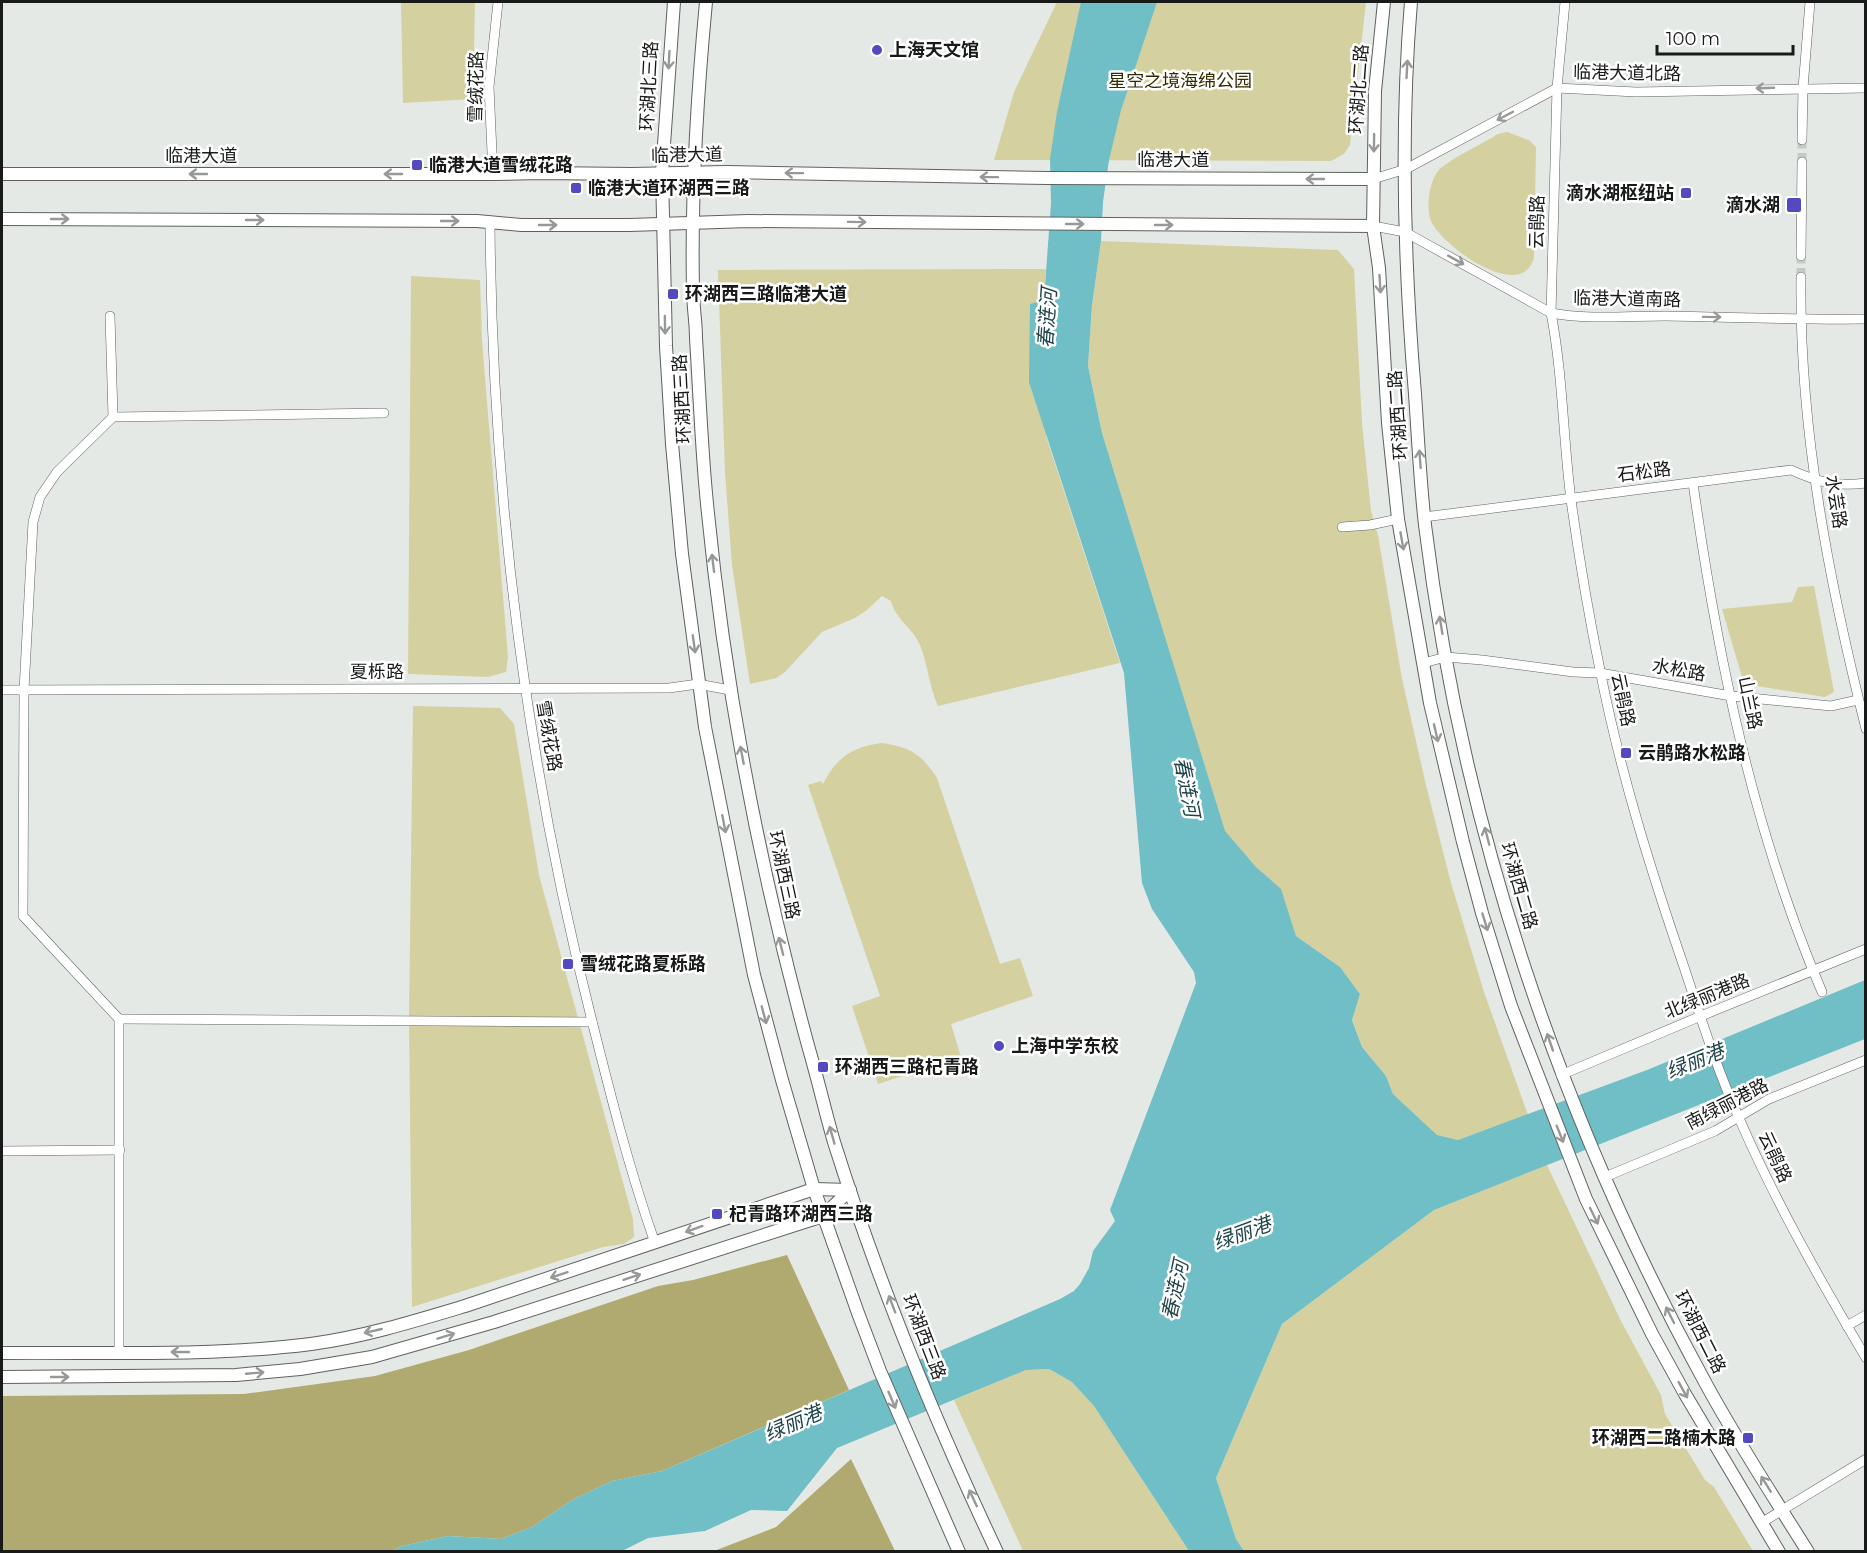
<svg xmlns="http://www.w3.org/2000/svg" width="1867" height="1553" font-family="Montserrat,'Noto Sans SC',sans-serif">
<rect width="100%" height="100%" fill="#e5e9e6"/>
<g fill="#d4d0a0">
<path d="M 401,2 L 475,2 L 473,99 L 403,103 Z"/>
<path d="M 1057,2 L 1366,2 L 1350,145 L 1344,154 L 1331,161 L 994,160 L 1014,92 Z"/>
<path d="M 1507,132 L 1529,140 L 1536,147 L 1534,258 C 1521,303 1444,247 1432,223 C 1425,211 1429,180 1439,170 C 1448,160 1484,143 1498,134 Z"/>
<path d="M 1101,241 L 1338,250 L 1354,269 L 1362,423 L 1371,511 L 1378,535 L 1402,679 L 1426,785 L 1451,883 L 1484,992 L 1528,1115 L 1458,1140 L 1437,1135 L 1393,1094 L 1386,1076 L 1362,1047 L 1352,1019 L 1360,994 L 1340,967 L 1296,936 L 1280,889 L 1256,867 L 1225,832 L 1102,433 L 1088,366 L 1092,305 Z"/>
<path d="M 1046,269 L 1044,300 L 1046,436 L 1120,663 L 938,706 C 929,686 928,665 920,645 C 913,628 895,619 891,601 L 882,596 L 867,610 L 855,618 L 822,632 L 785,672 L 776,678 L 750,684 L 732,565 L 725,473 L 718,270 Z"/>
<path d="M 411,276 L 480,280 L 482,341 L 508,657 L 506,672 L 488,677 L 408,674 Z"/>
<path d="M 1814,586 L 1834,692 L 1825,697 L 1744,684 L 1722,609 L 1792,602 L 1798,587 Z"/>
<path d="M 413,706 L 500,708 L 514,724 L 539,875 L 633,1219 L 634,1237 L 624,1244 L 603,1247 L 412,1307 L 409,1018 Z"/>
<path d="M 881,743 C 908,746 922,754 937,778 L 1000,964 L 1020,958 L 1033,996 L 951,1024 L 961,1057 L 878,1084 L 852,1006 L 880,996 L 808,785 L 821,781 L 823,784 C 836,758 852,747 881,743 Z"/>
<path d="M 1547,1165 L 1621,1321 L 1661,1395 L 1665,1414 L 1705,1480 L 1714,1487 L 1753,1551 L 1244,1551 L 1236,1539 L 1216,1478 L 1282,1324 L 1434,1210 Z"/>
<path d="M 1049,1369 L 1072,1382 L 1094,1406 L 1189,1551 L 1023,1551 L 954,1400 L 1026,1370 Z"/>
</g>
<g fill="#b0aa70">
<path d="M 787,1255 L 849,1390 L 662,1471 L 612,1481 L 574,1499 L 532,1527 L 501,1539 L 448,1536 L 402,1546 L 390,1552 L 2,1551 L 2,1396 L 244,1394 L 375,1376 L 469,1350 L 658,1286 L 693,1280 Z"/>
<path d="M 851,1459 L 895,1551 L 714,1551 L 776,1527 Z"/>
</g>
<path fill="#70bec6" d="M 1081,2 L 1157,2 L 1121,110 L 1109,160 L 1103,202 L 1101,241 L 1092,305 L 1088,366 L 1102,433 L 1225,831 L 1256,867 L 1281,889 L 1296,936 L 1340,967 L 1360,994 L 1352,1020 L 1362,1047 L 1386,1076 L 1393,1094 L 1437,1135 L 1458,1140 L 1647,1070 L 1865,980 L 1865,1039 L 1434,1210 L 1282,1324 L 1216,1478 L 1236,1539 L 1244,1551 L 1189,1551 L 1094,1406 L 1072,1382 L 1049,1369 L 1026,1370 L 837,1448 L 787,1511 L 751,1510 L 705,1531 L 648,1538 L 622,1551 L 390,1552 L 402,1546 L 448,1536 L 501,1539 L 532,1527 L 574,1499 L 612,1481 L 662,1471 L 1060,1299 L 1074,1291 L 1080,1284 L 1089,1268 L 1093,1251 L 1115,1221 L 1110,1210 L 1196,983 L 1194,972 L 1152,909 L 1142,883 L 1124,673 L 1029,382 L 1030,304 L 1044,300 L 1051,203 L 1050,159 L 1057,112 Z"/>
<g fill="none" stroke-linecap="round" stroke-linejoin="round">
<g stroke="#c6cac7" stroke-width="9" stroke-dasharray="9 4.5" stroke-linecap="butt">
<path d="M 1802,162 L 1802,140"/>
<path d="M 1801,277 L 1801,256"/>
</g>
<g stroke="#5e625f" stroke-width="10">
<g id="minor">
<path d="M 1565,2 L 1557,88 L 1551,313 C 1563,375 1563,438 1571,500 C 1579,558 1589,617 1601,675 C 1621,775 1651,871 1684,967 C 1701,1018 1717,1070 1739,1118 C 1775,1201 1820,1280 1866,1358"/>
<path d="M 1802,140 L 1803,88 L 1810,2"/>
<path d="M 493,174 L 489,87 L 498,2"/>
<path d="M 1373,179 L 1406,169 L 1557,88 L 1636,92 L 1866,88"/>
<path d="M 490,221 C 492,490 525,757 591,1017 C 610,1093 629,1169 655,1243"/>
<path d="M 1373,226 L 1405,232 L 1551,313 C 1588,320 1627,316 1665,316 C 1732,317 1799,320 1866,319"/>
<path d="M 1801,256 L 1802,162"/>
<path d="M 1801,277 C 1799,429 1829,582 1866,729"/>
<path d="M 110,316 L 113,417"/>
<path d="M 1693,483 C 1717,655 1753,831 1822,992"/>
<path d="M 1424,517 L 1791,470 C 1818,482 1836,487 1866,483"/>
<path d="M 1342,527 L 1370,525 L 1398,519"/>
<path d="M 1423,663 L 1446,657 L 1482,660 L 1573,672 L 1600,673 L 1731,696 L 1831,706 L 1858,700"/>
<path d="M 2,690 L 669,688 L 698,684 L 730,690"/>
<path d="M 119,1019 L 592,1022"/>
<path d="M 1561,1075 L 1701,1016 L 1866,949"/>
<path d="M 2,1151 L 120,1150"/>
<path d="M 1605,1177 L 1715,1131 L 1769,1099 L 1866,1060"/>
<path d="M 1847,1326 L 1866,1315"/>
<path d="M 119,1352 L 119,1019 L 23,916 L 24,690 L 33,522 L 40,497 L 57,472 L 113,417 L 384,413"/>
<path d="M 1761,1523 L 1866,1459"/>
</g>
</g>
<g stroke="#5e625f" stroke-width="14">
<g id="major">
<path d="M 674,2 L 662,173 L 666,346 L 672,444 L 682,554 L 705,727 L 754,975 L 782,1080 L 814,1189 L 858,1313 L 880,1371 L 959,1552"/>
<path d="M 706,2 C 697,97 691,194 693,290 C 693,306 696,322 696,338 C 699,386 701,434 705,482 C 722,674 758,863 809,1049 C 818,1080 825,1111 834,1142 C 878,1282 934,1419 997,1552"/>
<path d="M 1384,2 L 1375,91 L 1373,226 L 1379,268 L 1388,423 L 1398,519 L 1430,703 L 1463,842 L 1482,913 L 1511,1006 L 1586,1199 L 1652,1334 L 1685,1394 L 1779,1552"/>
<path d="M 1411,2 C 1400,132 1404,263 1415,394 C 1418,437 1420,481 1425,525 C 1462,826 1560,1118 1706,1384 C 1737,1441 1773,1496 1808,1552"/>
<path d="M 2,174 L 493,174 L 540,173 L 632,174 L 727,172 L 1048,178 L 1373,179"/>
<path d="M 2,219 L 477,221 L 521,225 L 630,225 L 748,221 L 1373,226"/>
<path d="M 2,1353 C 104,1352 208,1357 311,1344 C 363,1337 415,1321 465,1306 L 814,1189 L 850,1190"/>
<path d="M 2,1377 L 236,1375 L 300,1369 L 372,1357 L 494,1322 L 823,1216 L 850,1190"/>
</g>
</g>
<use href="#minor" stroke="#fff" stroke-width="9"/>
<use href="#major" stroke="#fff" stroke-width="12"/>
</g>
<defs><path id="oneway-shaft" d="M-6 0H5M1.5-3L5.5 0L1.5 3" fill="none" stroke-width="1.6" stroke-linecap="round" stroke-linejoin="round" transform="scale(1.5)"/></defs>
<g stroke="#979898">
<use href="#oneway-shaft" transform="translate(669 60) rotate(93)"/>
<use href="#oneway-shaft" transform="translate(1407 69) rotate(-87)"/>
<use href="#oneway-shaft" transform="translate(1765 88) rotate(178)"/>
<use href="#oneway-shaft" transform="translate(1505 116) rotate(152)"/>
<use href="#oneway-shaft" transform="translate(1374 143) rotate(91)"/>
<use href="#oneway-shaft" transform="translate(794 173) rotate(-179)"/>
<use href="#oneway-shaft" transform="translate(198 174) rotate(-180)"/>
<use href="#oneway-shaft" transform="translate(393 174) rotate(-180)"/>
<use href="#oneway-shaft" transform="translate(989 177) rotate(-179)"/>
<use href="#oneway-shaft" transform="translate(1315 179) rotate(-180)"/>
<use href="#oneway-shaft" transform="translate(60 219)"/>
<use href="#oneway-shaft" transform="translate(255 220)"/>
<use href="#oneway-shaft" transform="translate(450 221)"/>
<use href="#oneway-shaft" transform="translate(857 222) rotate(1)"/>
<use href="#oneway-shaft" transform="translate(1075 224)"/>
<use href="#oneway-shaft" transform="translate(548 225)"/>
<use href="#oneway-shaft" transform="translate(1164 225)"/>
<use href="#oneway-shaft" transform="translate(1456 260) rotate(29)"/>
<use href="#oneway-shaft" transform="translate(1380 284) rotate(87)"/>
<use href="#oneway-shaft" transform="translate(1712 317) rotate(1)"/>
<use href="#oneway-shaft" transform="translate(665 325) rotate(89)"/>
<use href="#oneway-shaft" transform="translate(1420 459) rotate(-94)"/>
<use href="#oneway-shaft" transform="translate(1402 541) rotate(80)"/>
<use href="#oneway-shaft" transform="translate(713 563) rotate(-97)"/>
<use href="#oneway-shaft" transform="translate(1441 625) rotate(-99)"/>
<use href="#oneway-shaft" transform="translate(694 644) rotate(82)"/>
<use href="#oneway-shaft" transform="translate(1436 733) rotate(77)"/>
<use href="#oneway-shaft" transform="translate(742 755) rotate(-101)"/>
<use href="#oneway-shaft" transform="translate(724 824) rotate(79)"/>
<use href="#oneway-shaft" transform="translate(1487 836) rotate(-105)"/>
<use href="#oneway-shaft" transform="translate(1485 922) rotate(73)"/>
<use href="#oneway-shaft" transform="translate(781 946) rotate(-104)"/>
<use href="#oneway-shaft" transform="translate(764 1015) rotate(75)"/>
<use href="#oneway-shaft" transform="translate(1550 1042) rotate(-109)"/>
<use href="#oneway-shaft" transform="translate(1560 1134) rotate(68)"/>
<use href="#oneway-shaft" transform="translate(832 1135) rotate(-106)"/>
<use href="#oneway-shaft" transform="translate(1594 1216) rotate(64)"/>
<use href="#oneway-shaft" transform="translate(694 1229) rotate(160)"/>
<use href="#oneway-shaft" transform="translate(559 1275) rotate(162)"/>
<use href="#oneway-shaft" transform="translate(632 1277) rotate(-18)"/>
<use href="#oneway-shaft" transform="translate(892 1304) rotate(-111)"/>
<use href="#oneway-shaft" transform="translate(1670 1315) rotate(-117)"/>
<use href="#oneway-shaft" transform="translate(373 1331) rotate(167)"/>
<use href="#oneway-shaft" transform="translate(446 1336) rotate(-17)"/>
<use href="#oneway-shaft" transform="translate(180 1352) rotate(180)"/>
<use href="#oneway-shaft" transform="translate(255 1373) rotate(-5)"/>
<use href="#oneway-shaft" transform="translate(60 1377)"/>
<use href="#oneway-shaft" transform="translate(1683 1390) rotate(61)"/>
<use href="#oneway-shaft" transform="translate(892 1400) rotate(67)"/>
<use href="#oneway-shaft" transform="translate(1766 1484) rotate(-122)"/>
<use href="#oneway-shaft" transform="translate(973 1498) rotate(-115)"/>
</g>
<g fill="#5349c1" stroke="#fff" stroke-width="2">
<circle cx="877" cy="50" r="6"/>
<rect x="411" y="159" width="12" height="12" rx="3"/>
<rect x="570" y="182" width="12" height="12" rx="3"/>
<rect x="1680" y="187" width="12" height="12" rx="3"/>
<rect x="1786" y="197" width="16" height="16" rx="3"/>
<rect x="667" y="288" width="12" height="12" rx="3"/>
<rect x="1620" y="747" width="12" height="12" rx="3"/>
<rect x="562" y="958" width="12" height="12" rx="3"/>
<circle cx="999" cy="1046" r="6"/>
<rect x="817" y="1061" width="12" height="12" rx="3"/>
<rect x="711" y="1208" width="12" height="12" rx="3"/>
<rect x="1742" y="1432" width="12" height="12" rx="3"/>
</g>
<g text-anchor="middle" stroke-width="5" stroke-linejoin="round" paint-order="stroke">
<g font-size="18" font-weight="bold" fill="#181a19" stroke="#fff" text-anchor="start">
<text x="889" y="56">上海天文馆</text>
<text x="429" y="171">临港大道雪绒花路</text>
<text x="588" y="194">临港大道环湖西三路</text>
<text x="1674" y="199" text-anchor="end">滴水湖枢纽站</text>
<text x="1780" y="211" text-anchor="end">滴水湖</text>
<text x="685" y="300">环湖西三路临港大道</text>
<text x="1638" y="759">云鹃路水松路</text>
<text x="580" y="970">雪绒花路夏栎路</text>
<text x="1011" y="1052">上海中学东校</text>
<text x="835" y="1073">环湖西三路杞青路</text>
<text x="729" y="1220">杞青路环湖西三路</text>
<text x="1736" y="1444" text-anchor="end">环湖西二路楠木路</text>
</g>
<g font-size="18" fill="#181a19" stroke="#fff">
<text transform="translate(1627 73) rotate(1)" y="6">临港大道北路</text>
<text transform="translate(649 86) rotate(-87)" y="6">环湖北三路</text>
<text transform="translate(476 87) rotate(-89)" y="6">雪绒花路</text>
<text transform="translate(1359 89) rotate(-86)" y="6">环湖北二路</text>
<text transform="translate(687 155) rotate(-1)" y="6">临港大道</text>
<text x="201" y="162">临港大道</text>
<text x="1173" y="166">临港大道</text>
<text transform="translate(1537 222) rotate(-89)" y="6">云鹃路</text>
<text transform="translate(1627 299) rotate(1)" y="6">临港大道南路</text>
<text transform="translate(682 399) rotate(-93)" y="6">环湖西三路</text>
<text transform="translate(1398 415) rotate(-94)" y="6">环湖西二路</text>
<text transform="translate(1644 472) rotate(-7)" y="6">石松路</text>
<text transform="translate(1836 502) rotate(81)" y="6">水芸路</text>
<text transform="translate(1679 670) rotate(10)" y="6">水松路</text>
<text x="377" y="678">夏栎路</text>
<text transform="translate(1623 700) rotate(78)" y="6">云鹃路</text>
<text transform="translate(1750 703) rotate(78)" y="6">山兰路</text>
<text transform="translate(549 736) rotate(80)" y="6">雪绒花路</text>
<text transform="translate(784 875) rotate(78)" y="6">环湖西三路</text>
<text transform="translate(1519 886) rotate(74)" y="6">环湖西二路</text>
<text transform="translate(1707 996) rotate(-22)" y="6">北绿丽港路</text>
<text transform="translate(1727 1104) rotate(-27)" y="6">南绿丽港路</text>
<text transform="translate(1775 1157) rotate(65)" y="6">云鹃路</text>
<text transform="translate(1700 1332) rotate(63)" y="6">环湖西二路</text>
<text transform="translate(924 1337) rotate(69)" y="6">环湖西三路</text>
</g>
<g font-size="18" fill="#322d00" stroke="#fff">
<text x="1180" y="87">星空之境海绵公园</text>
</g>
<g font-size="20" font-style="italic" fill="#1f4549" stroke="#fff">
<text transform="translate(1047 318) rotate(-86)" y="7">春涟河</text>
<text transform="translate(1187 787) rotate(79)" y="7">春涟河</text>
<text transform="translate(1695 1061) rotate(-22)" y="7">绿丽港</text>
<text transform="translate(1242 1233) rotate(-20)" y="7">绿丽港</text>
<text transform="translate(1175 1290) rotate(-78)" y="7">春涟河</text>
<text transform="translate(793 1423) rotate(-23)" y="7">绿丽港</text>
</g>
</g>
<rect width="1867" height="1553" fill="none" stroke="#181a19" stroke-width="6"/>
<path d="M1657 45v9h136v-9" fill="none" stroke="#181a19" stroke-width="3"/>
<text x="1666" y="45" font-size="18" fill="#181a19" stroke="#ffffff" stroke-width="4.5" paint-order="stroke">100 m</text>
</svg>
